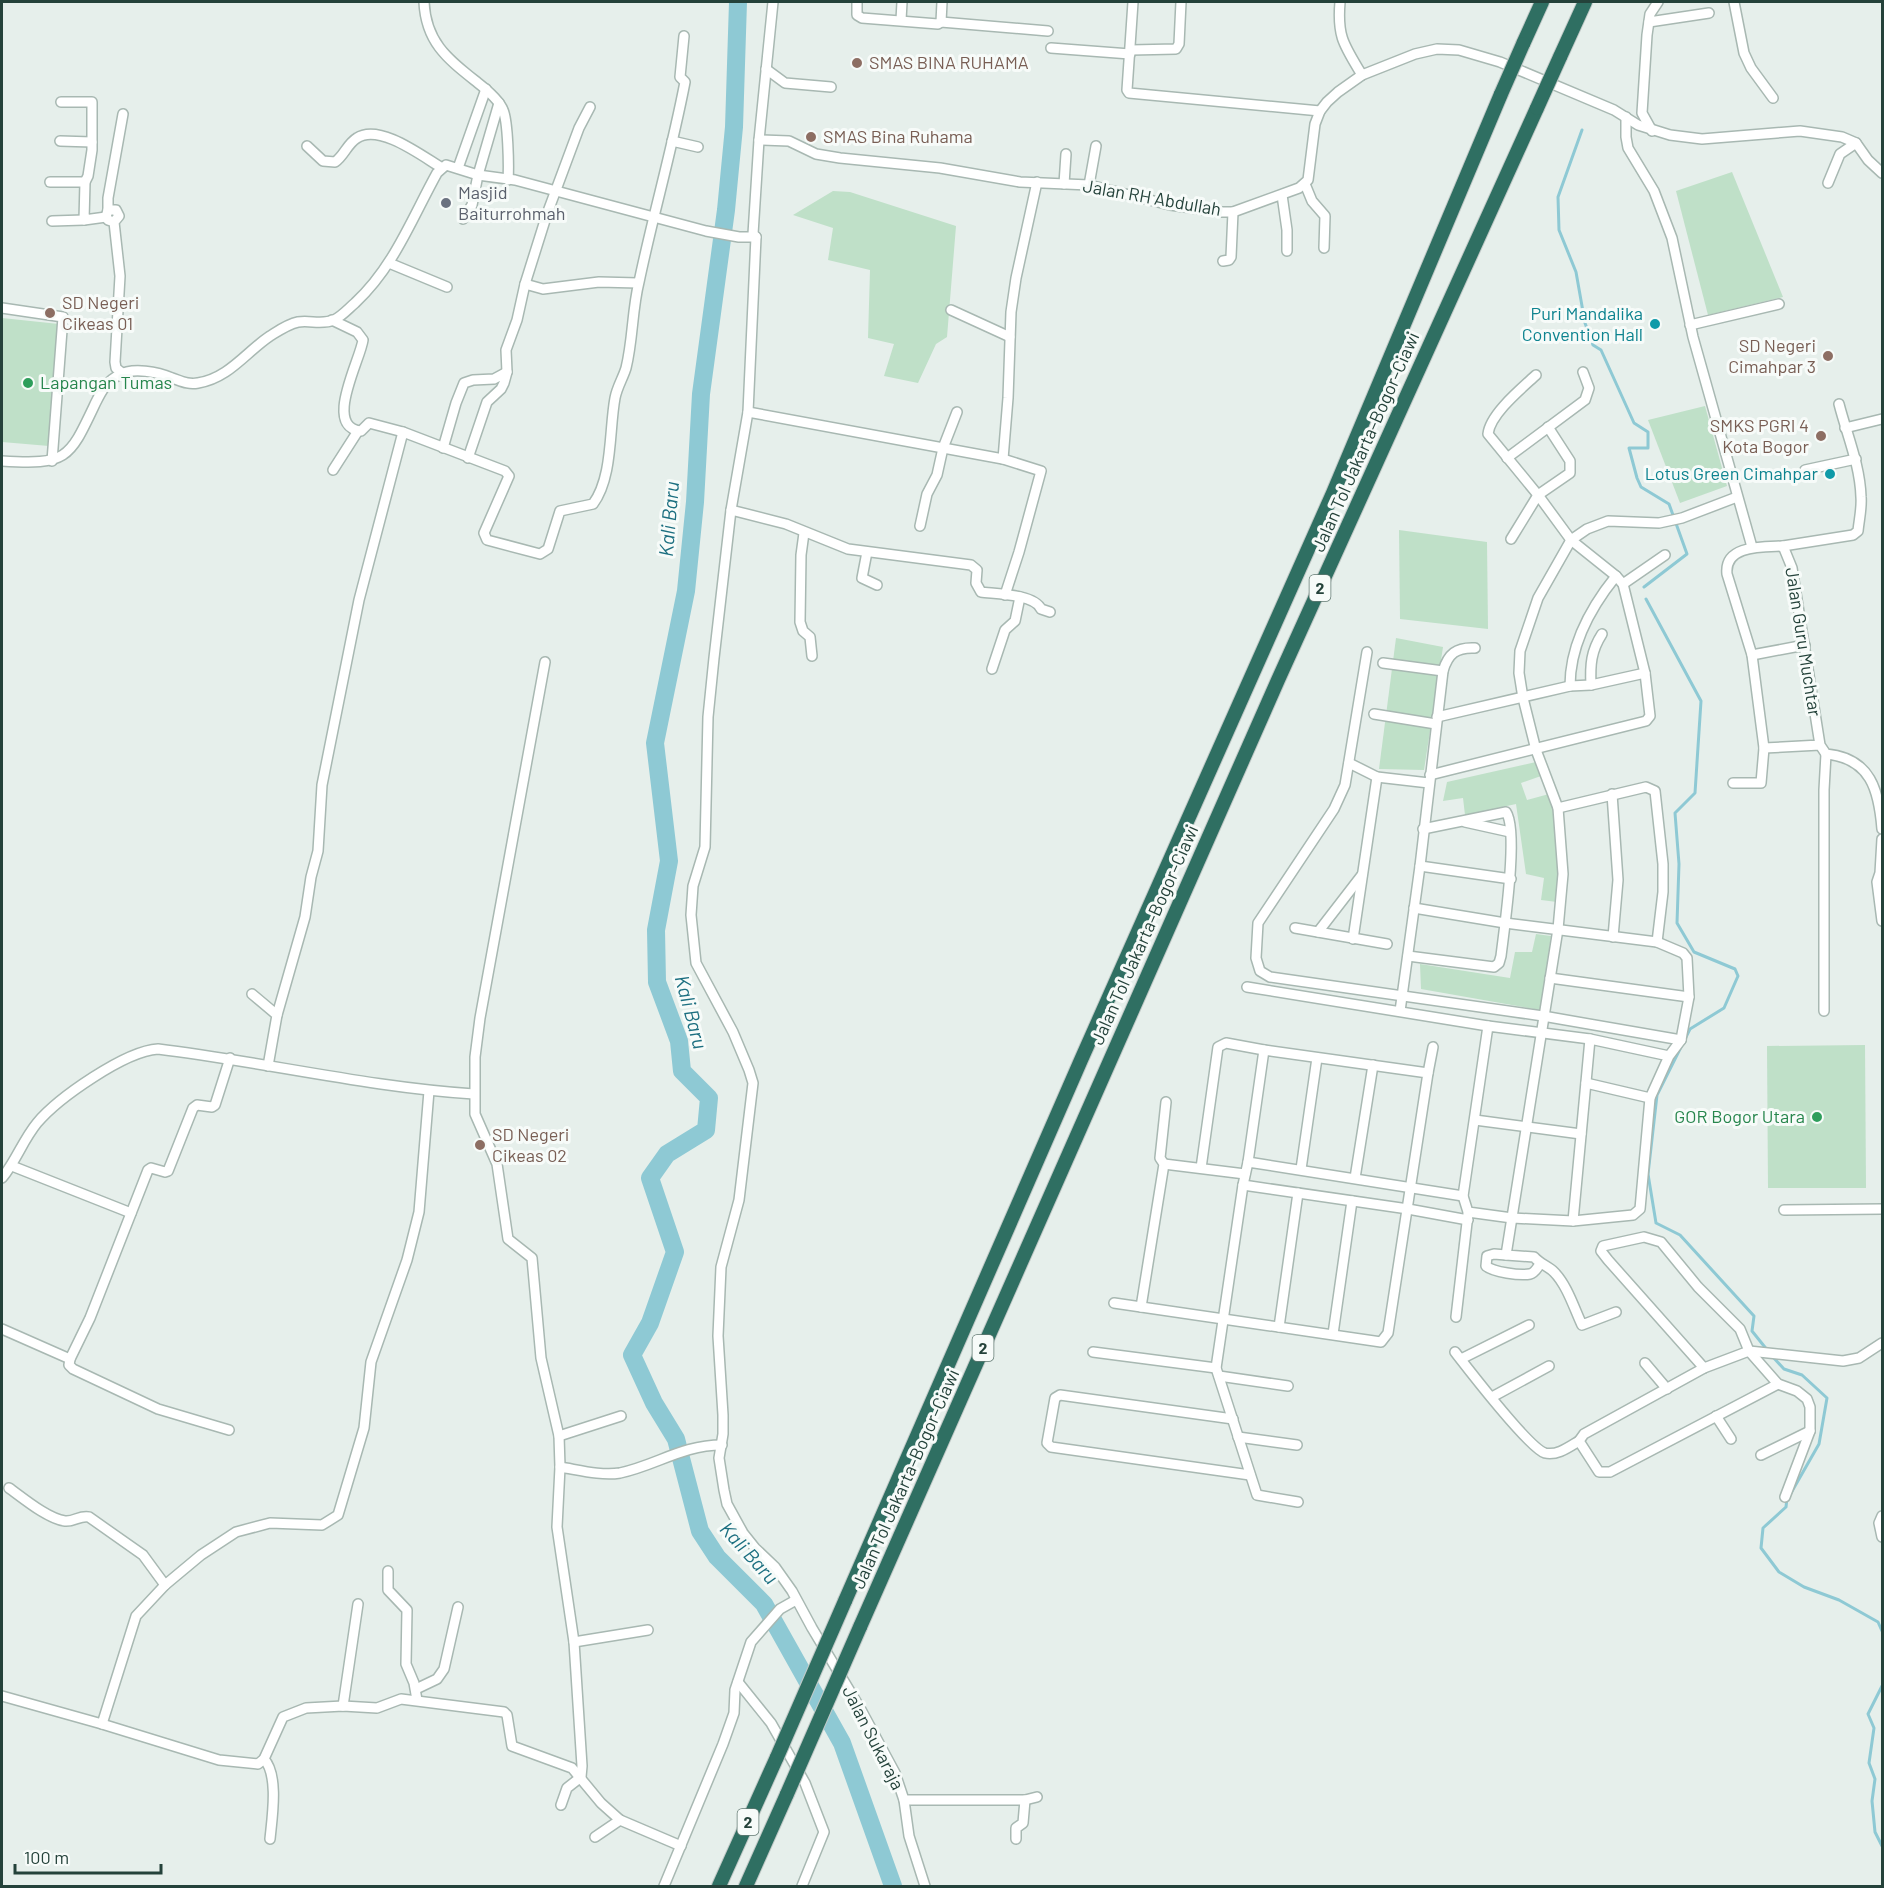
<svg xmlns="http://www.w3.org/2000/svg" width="1884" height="1888" font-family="Barlow,sans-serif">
<rect width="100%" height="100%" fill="#e6efeb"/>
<g fill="#bfe0c8">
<path d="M 1732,172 L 1783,297 L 1708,315 L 1676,191 Z"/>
<path d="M 833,191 L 850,192 L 956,226 L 947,337 L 936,344 L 918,383 L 884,376 L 894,344 L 868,338 L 870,270 L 828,260 L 833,228 L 793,215 Z"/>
<path d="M 2,318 L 59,324 L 49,446 L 2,442 Z"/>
<path d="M 1705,406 L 1727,486 L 1680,503 L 1648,420 Z"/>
<path d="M 1399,530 L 1487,542 L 1488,629 L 1400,619 Z"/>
<path d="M 1396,638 L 1443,647 L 1424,770 L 1379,769 Z"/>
<path d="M 1536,762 L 1541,776 L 1521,783 L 1527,800 L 1549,794 C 1560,828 1560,866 1557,902 L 1541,900 L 1544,878 L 1526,874 L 1516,804 L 1465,815 L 1463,798 L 1443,801 L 1447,782 Z"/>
<path d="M 1536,934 L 1551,936 L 1540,1010 L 1421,989 L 1420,964 L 1510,978 L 1515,952 L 1532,952 Z"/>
<path d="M 1865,1045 L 1866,1188 L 1768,1188 L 1767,1046 Z"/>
</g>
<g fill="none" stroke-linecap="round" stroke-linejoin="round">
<g stroke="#8ec9d4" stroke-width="3">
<path d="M 1582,130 L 1558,197 L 1559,230 L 1576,272 L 1585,323 L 1593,345 L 1601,350 L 1634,423 L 1648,432 L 1648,448 L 1629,448 L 1637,478 L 1641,487 L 1669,504 L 1687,554 L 1644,587"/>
<path d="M 1646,599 L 1701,701 L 1695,793 L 1675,813 L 1679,864 L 1677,923 L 1694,952 L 1735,969 L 1738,976 L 1724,1008 L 1690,1029 L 1685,1039"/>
<path d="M 1681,1047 L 1657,1095 L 1648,1174 L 1656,1223 L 1680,1235 L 1754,1316 L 1752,1331 L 1768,1351"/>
<path d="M 1772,1356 L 1784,1369 L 1802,1375 L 1827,1398 L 1819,1444 L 1791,1493"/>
<path d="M 1787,1498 L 1786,1507 L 1763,1528 L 1761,1548 L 1779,1572 L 1804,1587 L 1839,1600 L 1878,1622 L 1882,1631"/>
<path d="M 1882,1686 L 1868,1714 L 1874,1728 L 1869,1763 L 1875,1779 L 1872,1801 L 1875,1832 L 1882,1846"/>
</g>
<path stroke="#8ec9d4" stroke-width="18" d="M 738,2 L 734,127 L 726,210 L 701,394 L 695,502 L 686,591 L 655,743 L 669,861 L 656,930 L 657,982 L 679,1041 L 682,1071 L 709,1098 L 706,1130 L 667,1154 L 650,1178 L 675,1252 L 650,1323 L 632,1355 L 654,1403 L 676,1439 L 700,1531 L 717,1557 L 764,1604 L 842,1743 L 893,1886"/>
<g stroke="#a8b8b2" stroke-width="12">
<g id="minor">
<path d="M 424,2 C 426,43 448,59 478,83 C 487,90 499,100 503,110 C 508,121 509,166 508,180"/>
<path d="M 773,2 L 759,140 L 753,234 L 756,237 L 748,412 L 731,510 L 714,658 L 708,717 L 705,847 L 693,886 L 691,915 L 696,963 L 733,1032 L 749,1070 L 753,1083 L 739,1200 L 721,1267 L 718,1336 L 723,1415 L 723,1434 L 719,1458 L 724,1490 L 727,1504 L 743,1533 L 755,1548 L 775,1567 L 792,1591 L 812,1628 L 860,1708 L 895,1773 L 904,1800 L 909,1836 L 925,1886"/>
<path d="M 857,2 L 857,15 L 862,18 L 938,24 L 941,22 L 942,2"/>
<path d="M 1133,2 L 1127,90 L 1129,93 L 1320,111"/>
<path d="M 1340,2 C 1337,37 1344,45 1362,75"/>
<path d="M 1734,2 L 1744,53 L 1751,68 L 1773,98"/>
<path d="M 901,20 L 902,2"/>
<path d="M 941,22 L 1048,31"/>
<path d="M 1649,22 L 1709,13"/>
<path d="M 1051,48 L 1130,54"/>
<path d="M 1131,50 L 1176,49 L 1179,44 L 1181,2"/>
<path d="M 766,69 L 785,83 L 831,87"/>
<path d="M 61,102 L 92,102 L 92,150 L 88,176 L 85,182 L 84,220 L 106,217"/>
<path d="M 1626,117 L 1626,137 L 1628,148 L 1654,191 L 1672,238 L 1693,337 L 1752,547"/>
<path d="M 1652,131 L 1642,113 L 1647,35 L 1650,14 L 1658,2"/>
<path d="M 759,140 L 789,141 L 816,154 L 840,158 L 940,168 L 1020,182 L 1089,185 L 1170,205 L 1222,212 L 1233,212 L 1299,188 L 1308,180 L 1315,124 L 1320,111 L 1327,102 L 1338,92 L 1362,75 L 1415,54 L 1437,49 L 1459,50 L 1500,62 L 1614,110 L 1638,125 L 1670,135 L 1702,139 L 1800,131 L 1842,137 L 1856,143 L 1868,160 L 1882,173"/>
<path d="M 60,141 L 92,142"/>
<path d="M 672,141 L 698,147"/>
<path d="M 307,146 L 323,161 L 335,162 C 344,156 347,144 357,138 C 379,123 422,156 442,168"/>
<path d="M 458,168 L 486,89"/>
<path d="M 50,182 L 85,182"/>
<path d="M 1828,183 L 1840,154 L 1856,143"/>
<path d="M 1064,184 L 1066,154"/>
<path d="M 1305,184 L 1312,201 L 1325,216 L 1324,248"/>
<path d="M 1089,185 L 1096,146"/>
<path d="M 1282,195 L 1287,230 L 1287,251"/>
<path d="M 108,210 L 108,198 L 123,114"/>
<path d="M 463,219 L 472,205 L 478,175 L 499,103"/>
<path d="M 52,221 L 84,220"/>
<path d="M 114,222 L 108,220 L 106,217 L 108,210 L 116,210 L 119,216 L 114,222 L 120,276 L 115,362 L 116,368 L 122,373"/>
<path d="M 1223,261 L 1229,260 L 1231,257 L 1233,212"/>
<path d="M 389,263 L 447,287"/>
<path d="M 525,284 L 543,289 L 599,282 L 638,283"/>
<path d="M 2,308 L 63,317 L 52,461"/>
<path d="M 951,310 L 1010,337"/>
<path d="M 332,320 L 357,332 L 363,340 C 360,361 323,427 361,431 L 369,423 L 403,432"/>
<path d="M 1690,325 L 1779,304"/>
<path d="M 748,412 L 1003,459 L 1041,471 L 1019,552 L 1005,595"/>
<path d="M 1845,428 L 1882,419"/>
<path d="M 443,448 L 456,403 L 464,383 L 473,380 L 494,379 L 507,372"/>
<path d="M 468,458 L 487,402 L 501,389 L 504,383 L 507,372 L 506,350 L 517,320 L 525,284 L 547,214 L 579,128 L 590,107"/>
<path d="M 1507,458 L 1585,400 L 1589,388 L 1583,372"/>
<path d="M 1003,459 L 1008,398 L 1011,312 L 1016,278 L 1037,182"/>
<path d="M 2,461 C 68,465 69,459 96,402 C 102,390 107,381 119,375 C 133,367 158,372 172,378 C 181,381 188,385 198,383 C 229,378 246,352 270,336 C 278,331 288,324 298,322 C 310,320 322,325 334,320 C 342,316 348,309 355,303 C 394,267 412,218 437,173 L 446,165 L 478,175 L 515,180 L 706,231 L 739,237 L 756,237"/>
<path d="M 333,470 L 358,431"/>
<path d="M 1805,470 L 1856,459"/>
<path d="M 731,510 L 786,524 L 848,549 L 971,565 L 977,570 L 976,583 L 981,592 C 996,594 1034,594 1041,609 L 1050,612"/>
<path d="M 920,526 L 927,494 L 937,475 L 943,448 L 957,412"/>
<path d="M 804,533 L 801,555 L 800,622 L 803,631 L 810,637 L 812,656"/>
<path d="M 1511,539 L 1538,495 L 1570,473 L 1570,461 L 1548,427"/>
<path d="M 1783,546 L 1853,535 L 1858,531 C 1859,520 1862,508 1861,497 C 1860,465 1847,435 1839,404"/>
<path d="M 867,552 L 862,578 L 877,585"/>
<path d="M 1623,584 L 1665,555"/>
<path d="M 1367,652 L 1345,785 L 1334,809 L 1258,923 L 1256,958 L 1260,971 L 1270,977 L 1543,1016 L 1681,1040"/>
<path d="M 1752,655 L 1805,645"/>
<path d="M 545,662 L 480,1018 L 475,1057 L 475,1114 L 497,1164 L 508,1239 L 532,1258 L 541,1358 L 559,1436 L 560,1467 L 557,1527 L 574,1642 L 582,1766 L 581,1777 L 567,1788 L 561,1805"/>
<path d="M 1383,663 L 1443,671"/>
<path d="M 992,669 L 1005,630 L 1015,621 L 1020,597"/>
<path d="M 1591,685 C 1590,665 1591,651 1602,634"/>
<path d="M 1570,686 C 1570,645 1591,607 1616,576"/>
<path d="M 1374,714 L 1436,724"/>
<path d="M 1437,717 L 1570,686 L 1591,685 L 1645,673"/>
<path d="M 1820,745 L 1764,748 L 1752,655 L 1727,574 C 1724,545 1762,547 1783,546 L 1792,568 L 1820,745 L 1826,754 C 1871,758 1879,791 1882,829"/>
<path d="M 1349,763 L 1377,777 L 1429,783"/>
<path d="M 1430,775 L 1646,721 L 1650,716 L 1645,673 L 1623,584 L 1616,576 L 1571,540 L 1538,495 L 1488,434 C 1490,414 1522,388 1536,375"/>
<path d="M 1733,783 L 1761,783 L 1764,748"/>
<path d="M 1612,794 L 1618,880 L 1613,937"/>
<path d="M 1558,808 L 1646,787 L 1655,791 L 1663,864 L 1663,892 L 1657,942"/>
<path d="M 1465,822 L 1510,832"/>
<path d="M 1882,839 L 1880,873 L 1877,882 L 1882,921"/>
<path d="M 1420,866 L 1511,879"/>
<path d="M 1414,908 L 1505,923 L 1657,942 L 1683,953 L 1687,958 L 1689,997 L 1682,1034 L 1681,1040 L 1669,1056 L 1650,1098 L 1640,1209 L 1633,1215 L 1573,1221 L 1512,1218 L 1468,1212 L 1463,1196 L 1488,1026 L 1590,1039 L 1669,1056"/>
<path d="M 1295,928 L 1387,944"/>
<path d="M 1318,932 L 1362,875"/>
<path d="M 1353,939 L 1377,777"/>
<path d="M 1408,956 L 1494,967 L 1499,963 L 1501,956 C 1504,930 1519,831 1506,812 L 1423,829"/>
<path d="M 1550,978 L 1689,997"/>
<path d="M 1247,987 L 1488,1026"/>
<path d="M 252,994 L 277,1015 L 268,1066"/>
<path d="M 1400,1011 L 1420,866 L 1443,671 C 1448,654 1456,647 1475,648"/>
<path d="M 1824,1011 L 1824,790 L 1826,754"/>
<path d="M 277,1015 L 305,917 L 311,877 L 318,851 L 322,785 L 359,600 L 403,432 L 505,471 L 509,476 L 484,533 L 487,540 L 540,554 L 548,549 L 560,511 L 593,504 C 613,477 609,430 615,398 C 617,387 623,378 626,368 C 633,340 632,310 639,282 C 653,215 672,150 685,82 L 680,77 L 684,36"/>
<path d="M 1428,1073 L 1433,1047"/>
<path d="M 1586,1083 L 1650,1098"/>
<path d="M 1475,1120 L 1581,1134"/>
<path d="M 1164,1164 L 1245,1174"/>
<path d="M 12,1166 L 131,1213"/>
<path d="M 1201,1168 L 1218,1047 L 1226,1043 L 1264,1050"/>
<path d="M 1301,1169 L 1317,1058"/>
<path d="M 2,1178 C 16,1161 23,1140 37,1123 C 58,1098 125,1051 158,1049 C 264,1062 368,1087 474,1094"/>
<path d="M 1355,1178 L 1373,1065"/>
<path d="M 1243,1185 L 1216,1368 L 1257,1495 L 1298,1502"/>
<path d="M 1463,1196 L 1248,1162 L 1243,1185 L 1408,1209 L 1468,1220"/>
<path d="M 1784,1210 L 1882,1209"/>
<path d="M 1573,1221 L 1590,1039"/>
<path d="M 1506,1255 L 1494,1254 L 1487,1256 L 1486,1266 C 1493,1272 1520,1276 1530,1274 C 1535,1273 1537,1268 1540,1264"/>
<path d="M 1114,1303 L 1381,1342 L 1388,1333 L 1428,1073 L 1264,1050 L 1248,1162"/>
<path d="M 1141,1307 L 1164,1164 L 1160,1158 L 1166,1102"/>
<path d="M 1616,1312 L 1582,1325 C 1574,1308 1567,1285 1554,1272 C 1548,1266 1540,1264 1534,1257 L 1506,1255 L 1558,929 L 1563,874 L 1558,808 L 1536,750 L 1523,698 L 1519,673 L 1520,651 L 1538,598 L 1571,540 L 1587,529 L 1608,521 L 1659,523 L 1682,518 L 1737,497"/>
<path d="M 1456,1317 L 1468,1214"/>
<path d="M 1279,1327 L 1298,1193"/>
<path d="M 2,1329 L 70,1359"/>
<path d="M 1333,1334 L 1352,1201"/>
<path d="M 1093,1352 L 1216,1368"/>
<path d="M 1455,1352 C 1469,1370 1529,1448 1545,1453 C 1557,1456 1569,1447 1579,1441"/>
<path d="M 1461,1359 L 1529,1325"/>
<path d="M 1645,1363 L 1667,1389"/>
<path d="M 1704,1368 L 1608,1260 L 1601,1251 L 1603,1246 L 1644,1237 L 1661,1242 L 1698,1287 L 1740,1329 L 1749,1351 L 1778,1384 L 1797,1391 L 1807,1399 L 1810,1407 L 1810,1431 L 1785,1497"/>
<path d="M 1219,1376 L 1288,1386"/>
<path d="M 1778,1384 L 1610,1472 L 1599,1472 L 1579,1441 L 1584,1434 L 1704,1368 L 1749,1351 L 1843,1361 L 1859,1358 L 1882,1343"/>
<path d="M 1492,1397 L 1549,1366"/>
<path d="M 1716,1416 L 1731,1439"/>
<path d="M 1233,1419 L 1060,1395 L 1055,1398 L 1047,1443 L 1051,1447 L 1250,1475"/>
<path d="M 229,1430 L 158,1409 L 73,1369 L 69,1365 L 70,1359 L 90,1318 L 148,1170 L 151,1168 L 165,1172 L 168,1171 L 193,1108 L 197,1105 L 212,1107 L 215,1105 L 230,1058"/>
<path d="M 559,1436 L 621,1416"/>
<path d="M 1238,1437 L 1297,1445"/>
<path d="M 1761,1455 L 1810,1431"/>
<path d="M 560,1467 C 579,1470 601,1476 620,1473 C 657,1465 682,1445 722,1445"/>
<path d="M 9,1488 C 23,1498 48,1519 65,1521 C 74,1522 80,1515 89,1517 L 143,1555 L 165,1585"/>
<path d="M 1882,1516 L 1879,1523 L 1882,1537"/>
<path d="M 388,1571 L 388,1590 L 407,1610 L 406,1664 L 414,1683 L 417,1700"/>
<path d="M 574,1642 L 648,1630"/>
<path d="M 738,1682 L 771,1723 L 805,1783 L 824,1832 L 802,1886"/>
<path d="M 416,1689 L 437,1679 L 444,1669 L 458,1607"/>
<path d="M 2,1696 L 102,1724 L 219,1760 L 258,1764 L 264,1759 L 283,1717 L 306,1708 L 343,1706 L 377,1708 L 401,1699 L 504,1712 L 507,1715 L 512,1746 L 572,1768 L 601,1803 L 620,1820 L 681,1846"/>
<path d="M 343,1706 L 358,1604"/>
<path d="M 102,1724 L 136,1616 L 165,1585 L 201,1555 L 236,1532 L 270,1523 L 322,1525 L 338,1515 L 364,1428 L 371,1362 L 407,1260 L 419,1212 L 429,1091"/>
<path d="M 264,1759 C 279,1775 272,1818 270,1839"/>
<path d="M 904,1800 L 1025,1800 L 1037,1797"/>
<path d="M 595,1837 L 620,1820"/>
<path d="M 1016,1839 L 1016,1828 L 1023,1823 L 1025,1800"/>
<path d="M 664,1886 L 723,1744 L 734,1713 L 735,1690 L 751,1642 L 780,1609 L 796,1600"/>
</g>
</g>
<g stroke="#c2cac8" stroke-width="16">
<g id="highway">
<path d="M 1523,44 L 1542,2"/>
<path d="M 1560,57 L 1585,2"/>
<path d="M 845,1601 L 1081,1060 L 1333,493 L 1501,94"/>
<path d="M 860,1627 L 1278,680 L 1537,108"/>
<path d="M 719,1886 L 777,1757"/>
<path d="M 746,1886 L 787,1794"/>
</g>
</g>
<use href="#minor" stroke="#fff" stroke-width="9"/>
<use href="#highway" stroke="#2f6f62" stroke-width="14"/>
<g stroke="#c2cac8" stroke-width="16" stroke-linecap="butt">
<g id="highway-bridge">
<path d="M 1501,94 L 1523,44"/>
<path d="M 1537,108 L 1560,57"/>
<path d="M 777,1757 L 845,1601"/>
<path d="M 787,1794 L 860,1627"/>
</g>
</g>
<use href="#highway-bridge" stroke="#2f6f62" stroke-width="14"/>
</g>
<g fill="#8d6e63" stroke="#f7fbf9" stroke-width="2">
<circle cx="857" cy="63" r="6"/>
<circle cx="811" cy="137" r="6"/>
<circle cx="50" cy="313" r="6"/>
<circle cx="1828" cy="356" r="6"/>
<circle cx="1821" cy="436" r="6"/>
<circle cx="480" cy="1145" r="6"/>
</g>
<circle fill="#6b7280" stroke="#f7fbf9" stroke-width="2" cx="446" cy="203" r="6"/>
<g fill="#0f9aa8" stroke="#f7fbf9" stroke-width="2">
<circle cx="1655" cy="324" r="6"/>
<circle cx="1830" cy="474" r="6"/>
</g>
<g fill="#2e9e5b" stroke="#f7fbf9" stroke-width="2">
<circle cx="28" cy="383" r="6"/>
<circle cx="1817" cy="1117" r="6"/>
</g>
<g text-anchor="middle" stroke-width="6" stroke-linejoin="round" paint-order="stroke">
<g fill="#f7fbf9" stroke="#637a73" stroke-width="1.5">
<rect x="1309.5" y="575" width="21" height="26" rx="4.5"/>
<rect x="972.5" y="1335" width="21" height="26" rx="4.5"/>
<rect x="737.5" y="1809" width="21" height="26" rx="4.5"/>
</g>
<g font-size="16" font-weight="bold" fill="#24423a">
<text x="1320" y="594">2</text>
<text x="983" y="1354">2</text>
<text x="748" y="1828">2</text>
</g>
<g font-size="18" fill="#785e54" stroke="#f7fbf9" text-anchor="start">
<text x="869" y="69">SMAS BINA RUHAMA</text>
<text x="823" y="143">SMAS Bina Ruhama</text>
<text x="62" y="309">SD Negeri<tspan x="62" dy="21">Cikeas 01</tspan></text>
<text x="1816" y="352" text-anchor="end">SD Negeri<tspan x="1816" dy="21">Cimahpar 3</tspan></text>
<text x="1809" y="432" text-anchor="end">SMKS PGRI 4<tspan x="1809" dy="21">Kota Bogor</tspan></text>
<text x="492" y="1141">SD Negeri<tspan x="492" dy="21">Cikeas 02</tspan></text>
</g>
<g font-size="18" fill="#5b616d" stroke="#f7fbf9" text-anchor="start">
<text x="458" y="199">Masjid<tspan x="458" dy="21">Baiturrohmah</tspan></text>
</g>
<g font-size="18" fill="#24423a" stroke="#f7fbf9">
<text transform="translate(1152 198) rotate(10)" y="6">Jalan RH Abdullah</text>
<text transform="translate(1366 442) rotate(-66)" y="6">Jalan Tol Jakarta–Bogor–Ciawi</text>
<text transform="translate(1803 642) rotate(81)" y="6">Jalan Guru Muchtar</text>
<text transform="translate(1145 935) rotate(-66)" y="6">Jalan Tol Jakarta–Bogor–Ciawi</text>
<text transform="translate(906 1479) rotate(-66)" y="6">Jalan Tol Jakarta–Bogor–Ciawi</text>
<text transform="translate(873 1738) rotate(63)" y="6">Jalan Sukaraja</text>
</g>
<g font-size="18" fill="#0d838f" stroke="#f7fbf9" text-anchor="end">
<text x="1643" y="320">Puri Mandalika<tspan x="1643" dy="21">Convention Hall</tspan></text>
<text x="1818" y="480">Lotus Green Cimahpar</text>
</g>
<g font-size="18" fill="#27864d" stroke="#f7fbf9" text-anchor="start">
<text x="40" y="389">Lapangan Tumas</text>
<text x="1805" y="1123" text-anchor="end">GOR Bogor Utara</text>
</g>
<g font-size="20" font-style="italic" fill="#1c6f80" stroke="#f7fbf9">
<text transform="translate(669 519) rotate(-85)" y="7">Kali Baru</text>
<text transform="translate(691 1012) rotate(75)" y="7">Kali Baru</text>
<text transform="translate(749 1553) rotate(48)" y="7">Kali Baru</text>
</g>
</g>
<rect width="1884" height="1888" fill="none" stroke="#24423a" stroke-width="6"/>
<path d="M15 1864v9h146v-9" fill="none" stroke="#24423a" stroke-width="3"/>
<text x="24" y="1864" font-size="18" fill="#24423a" stroke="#f7fbf9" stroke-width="4.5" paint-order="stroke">100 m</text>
</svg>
